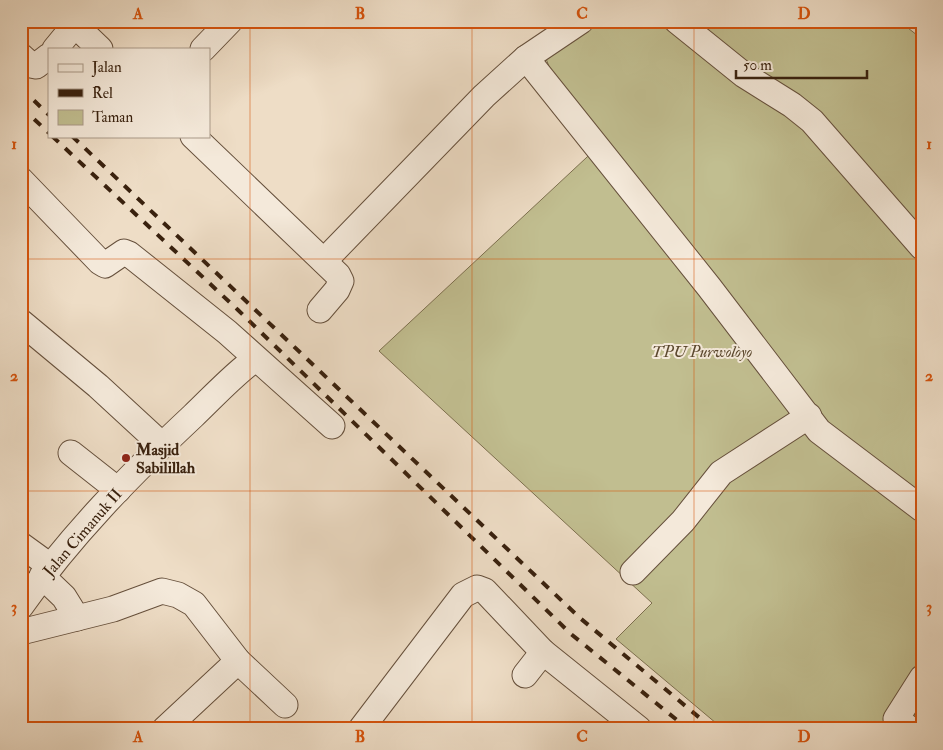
<svg xmlns="http://www.w3.org/2000/svg" width="943" height="750" font-family="'IM FELL Double Pica',serif">
<rect width="100%" height="100%" fill="#eeddc6"/>
<filter id="stains"><feTurbulence type="fractalNoise" baseFrequency=".004" numOctaves="4"/><feColorMatrix values="0 0 0 0 .2 0 0 0 0 .09 0 0 0 0 .02 0 0 0 .5 -.17"/></filter>
<radialGradient id="worn" r=".72"><stop offset=".6" stop-color="#630" stop-opacity="0"/><stop offset="1" stop-color="#630" stop-opacity=".3"/></radialGradient>
<path fill="#c1be90" stroke="#7d704f" d="M 603,21 L 899,21 L 922,39 L 922,729 L 723,729 L 616,639 L 652,603 L 379,351 L 601,144 L 553,77 L 545,56 Z"/>
<g fill="none" stroke-linecap="round" stroke-linejoin="round">
<g stroke="#66503c" stroke-width="27">
<g id="minor">
<path d="M 677,21 L 744,75 L 792,105 L 812,121 L 922,247"/>
<path d="M 75,25 L 100,49"/>
<path d="M 55,49 L 78,21"/>
<path d="M 203,49 L 230,21"/>
<path d="M 21,56 L 31,65 L 36,66 L 49,56"/>
<path d="M 526,58 L 709,287 L 819,431 L 922,509"/>
<path d="M 193,136 L 338,275 L 341,281 L 337,290 L 320,310"/>
<path d="M 21,180 L 100,262 L 105,265 L 124,252 L 129,254 L 227,332 L 332,426"/>
<path d="M 324,261 L 484,96 L 526,58 L 581,21"/>
<path d="M 21,322 L 98,386 L 162,445"/>
<path d="M 71,453 L 118,490"/>
<path d="M 21,545 L 50,566"/>
<path d="M 633,572 L 683,521 L 721,473 L 809,416"/>
<path d="M 42,576 L 64,597 L 77,618"/>
<path d="M 21,606 C 70,536 131,474 193,416 C 213,397 233,375 255,359"/>
<path d="M 21,632 L 113,609 L 162,591 L 178,595 L 194,604 L 238,661 L 285,705"/>
<path d="M 525,675 L 543,652 L 639,729"/>
<path d="M 165,729 L 238,661"/>
<path d="M 361,729 L 463,595 L 477,588 L 485,591 L 543,652"/>
<path d="M 910,729 L 896,719 L 922,678"/>
</g>
</g>
<use href="#minor" stroke="#f4e9da" stroke-width="25"/>
<g stroke="#39210e" stroke-width="4" stroke-dasharray="9 9" stroke-linecap="butt">
<path d="M 21,88 L 49,115"/>
<path d="M 21,107 L 49,133"/>
<path d="M 52,136 L 238,310 L 571,634 L 688,729"/>
<path d="M 72,136 L 580,618 L 713,729"/>
</g>
</g>
<path fill="none" stroke="#d6530c" stroke-width="1" stroke-opacity="0.55" d="M 250,21 L 250,729M 472,21 L 472,729M 694,21 L 694,729M 21,259 L 922,259M 21,491 L 922,491"/>
<circle fill="#8f2418" stroke="#f4e9da" stroke-width="2" cx="126" cy="458" r="5"/>
<g text-anchor="middle" stroke-width="4" stroke-linejoin="round" paint-order="stroke">
<g font-size="16" font-style="italic" fill="#5b482e" stroke="#f4e9da">
<text x="702" y="357">TPU Purwoloyo</text>
</g>
<g font-size="16" font-weight="bold" fill="#39210e" stroke="#f4e9da" text-anchor="start">
<text x="136" y="455">Masjid<tspan x="136" dy="18">Sabilillah</tspan></text>
</g>
<g font-size="16" fill="#39210e" stroke="#f4e9da">
<text transform="translate(82 532) rotate(-49)" y="6">Jalan Cimanuk II</text>
</g>
</g>
<rect width="943" height="750" fill="none" stroke="#eeddc6" stroke-width="55"/>
<rect x="48" y="48" width="162" height="90" fill="#f4e9da" stroke="#a99988"/>
<rect x="58" y="64" width="25" height="8" fill="#f4e9da" stroke="#a99988"/>
<text x="92" y="72" font-size="15" fill="#39210e">Jalan</text>
<rect x="58" y="89" width="25" height="8" fill="#39210e" stroke="#a99988"/>
<text x="92" y="98" font-size="15" fill="#39210e">Rel</text>
<rect x="58" y="110" width="25" height="15" fill="#c1be90" stroke="#a99988"/>
<text x="92" y="122" font-size="15" fill="#39210e">Taman</text>
<path d="M736 70v8h131v-8" fill="none" stroke="#39210e" stroke-width="2.5"/>
<text x="743" y="70" font-size="15" fill="#39210e" stroke="#f4e9da" stroke-width="4" paint-order="stroke">50 m</text>
<rect x="28" y="28" width="888" height="694" fill="none" stroke="#d6530c" stroke-width="2"/>
<g font-size="16" text-anchor="middle" font-weight="bold" fill="#d6530c">
<text x="138" y="19">A</text>
<text x="360" y="19">B</text>
<text x="582" y="19">C</text>
<text x="804" y="19">D</text>
<text x="14" y="149">1</text>
<text x="929" y="149">1</text>
<text x="14" y="381">2</text>
<text x="929" y="381">2</text>
<text x="14" y="612">3</text>
<text x="929" y="612">3</text>
<text x="138" y="742">A</text>
<text x="360" y="742">B</text>
<text x="582" y="742">C</text>
<text x="804" y="742">D</text>
</g>
<rect width="100%" height="100%" filter="url(#stains)"/>
<rect width="100%" height="100%" fill="url(#worn)"/>
</svg>
